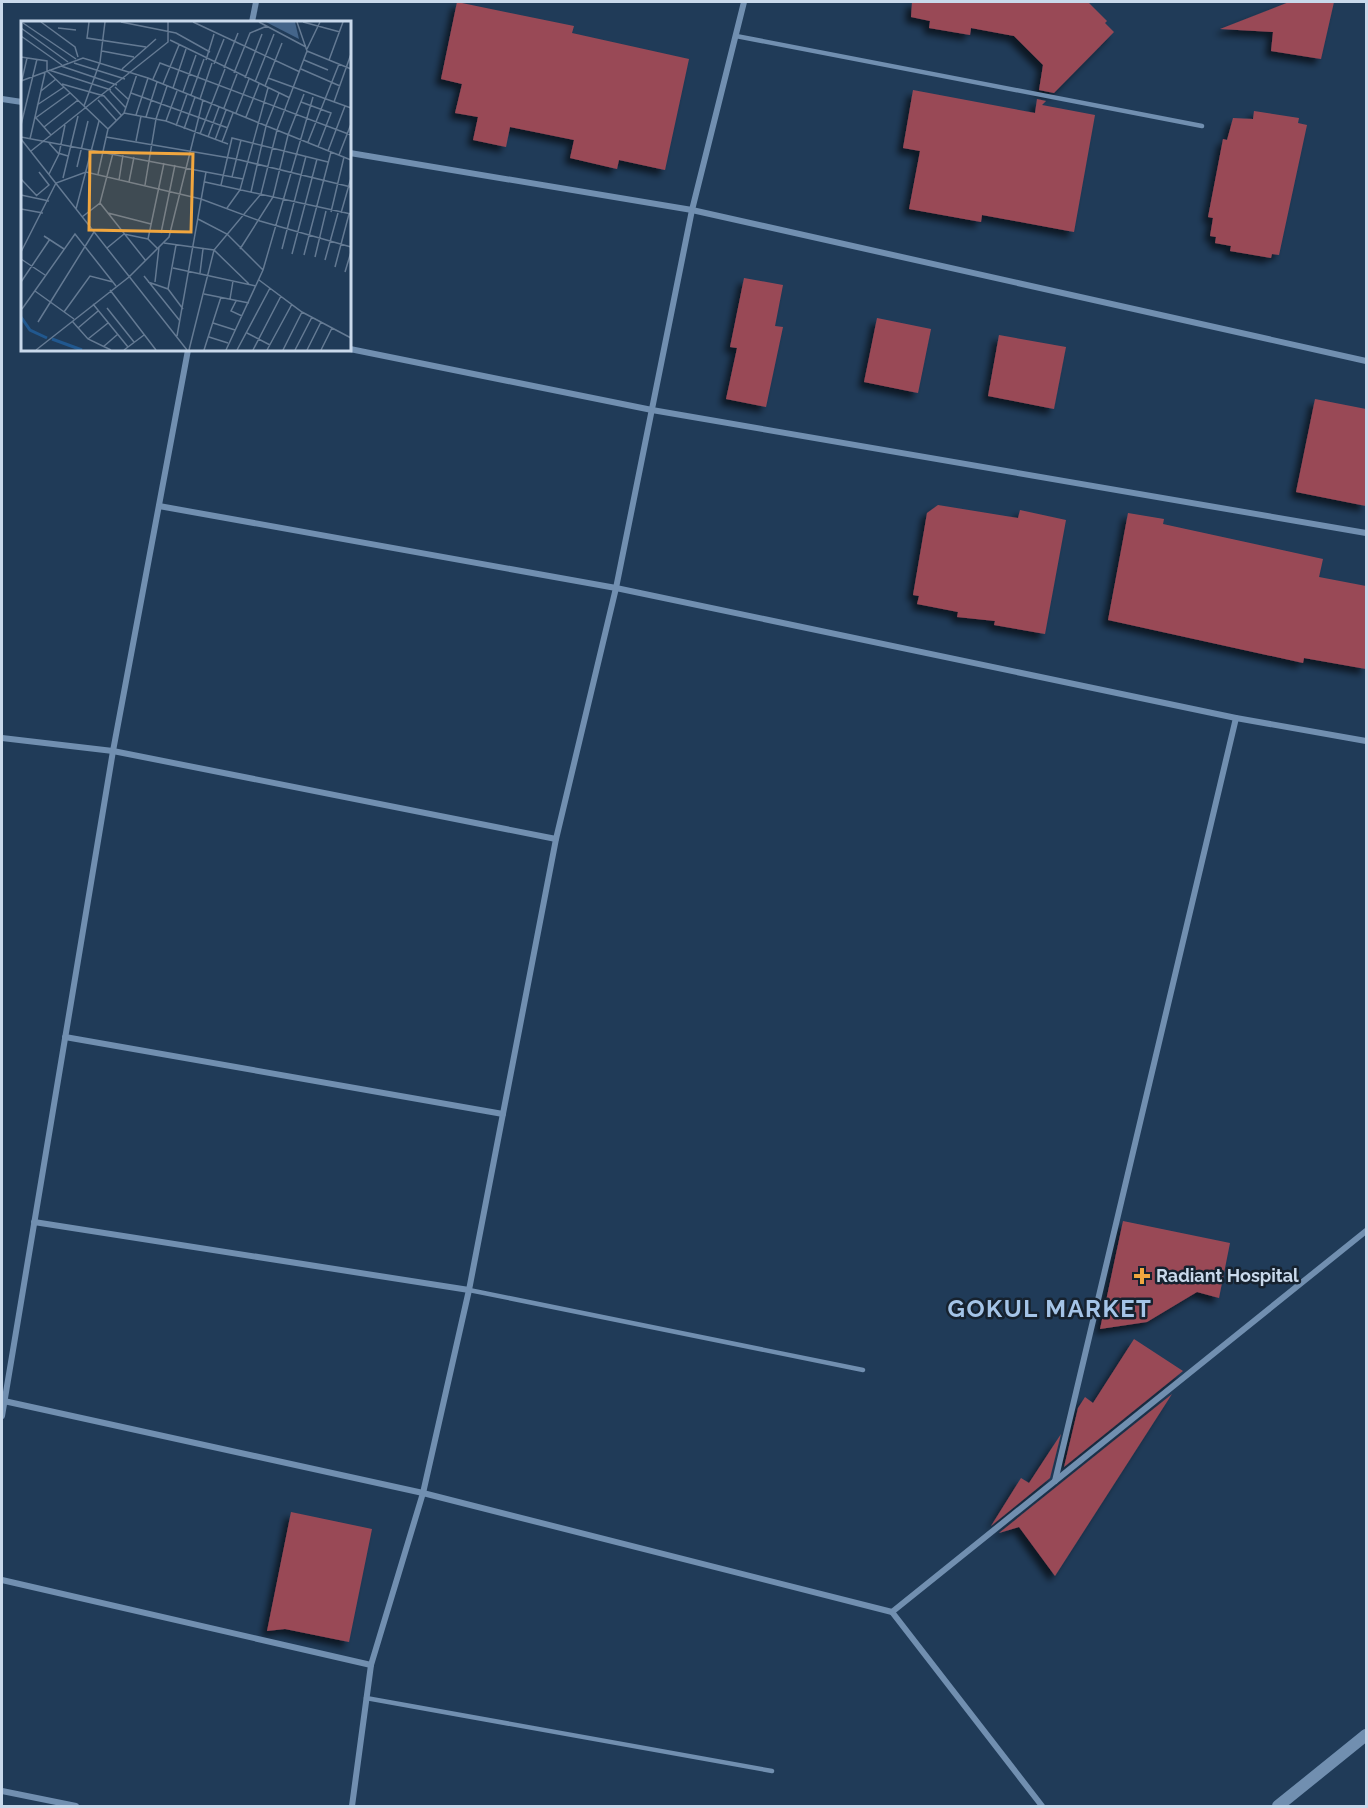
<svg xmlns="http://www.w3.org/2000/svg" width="1368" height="1808" font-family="Raleway,sans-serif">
<defs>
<filter id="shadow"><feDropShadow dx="-5.5" dy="5.5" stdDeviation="3" flood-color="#0009"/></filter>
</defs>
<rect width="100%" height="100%" fill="#203b58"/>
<g fill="#994a57" filter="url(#shadow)">
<path d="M 457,2 L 574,26 L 572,33 L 689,59 L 665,170 L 619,160 L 617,169 L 570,158 L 574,140 L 510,127 L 506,147 L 473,140 L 478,117 L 455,113 L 462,84 L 441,79 Z"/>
<path d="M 912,2 L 1088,2 L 1107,21 L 1105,23 L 1114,32 L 1054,93 L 1039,90 L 1043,65 L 1014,36 L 971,28 L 970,35 L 929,28 L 930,21 L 911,17 Z"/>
<path d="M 1289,2 L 1334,2 L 1321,59 L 1271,51 L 1273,32 L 1220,29 Z"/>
<path d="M 913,90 L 1035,113 L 1037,99 L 1046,101 L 1042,105 L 1095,115 L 1074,232 L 982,215 L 981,222 L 909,209 L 920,151 L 903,148 Z"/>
<path d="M 1254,111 L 1299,118 L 1298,123 L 1307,125 L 1279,255 L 1272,254 L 1271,258 L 1230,251 L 1231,246 L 1215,243 L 1216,237 L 1210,236 L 1213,218 L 1208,217 L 1223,139 L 1227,140 L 1233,118 L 1253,119 Z"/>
<path d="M 744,278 L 783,285 L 775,326 L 783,327 L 766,407 L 726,399 L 737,348 L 730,347 Z"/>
<path d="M 877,318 L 931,329 L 918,393 L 864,382 Z"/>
<path d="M 999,335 L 1066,347 L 1054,409 L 988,396 Z"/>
<path d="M 1315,399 L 1366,409 L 1366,506 L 1296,492 Z"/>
<path d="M 938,505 L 1018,518 L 1020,510 L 1066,520 L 1045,634 L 994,625 L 995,621 L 957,617 L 958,612 L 917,604 L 919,596 L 913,595 L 927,513 Z"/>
<path d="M 1128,513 L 1164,519 L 1163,524 L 1323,559 L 1319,577 L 1366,586 L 1366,669 L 1304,658 L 1303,663 L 1108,620 Z"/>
<path d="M 1123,1221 L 1230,1243 L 1219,1298 L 1197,1292 L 1147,1322 L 1100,1329 Z"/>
<path d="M 1134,1339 L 1183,1371 L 1064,1467 L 1078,1408 L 1085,1397 L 1093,1403 Z"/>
<path d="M 1172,1394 L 1055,1576 L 1019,1527 L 999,1533 Z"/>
<path d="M 1061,1434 L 1050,1478 L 991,1526 L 1021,1478 L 1029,1483 Z"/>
<path d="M 291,1512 L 372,1529 L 349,1642 L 285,1629 L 267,1631 Z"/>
</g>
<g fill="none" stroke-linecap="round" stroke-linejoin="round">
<g stroke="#718fb0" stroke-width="4.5">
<path d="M 736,36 L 1202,126"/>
<path d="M 469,1290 L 863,1370"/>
<path d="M 366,1698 L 772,1771"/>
</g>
<g stroke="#718fb0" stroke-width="6">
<path d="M 252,22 L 256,2"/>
<path d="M 2,99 L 22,102"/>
<path d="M 350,153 L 692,210 L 1366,361"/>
<path d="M 350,349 L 652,410 L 1366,533"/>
<path d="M 159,506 L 616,588 L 1236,718 L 1366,741"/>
<path d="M 2,738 L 113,751 L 556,839"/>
<path d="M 65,1037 L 503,1114"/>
<path d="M 34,1222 L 469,1290"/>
<path d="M 4,1401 L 423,1493 L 892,1612 L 1042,1806"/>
<path d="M 2,1416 L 113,751 L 188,350"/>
<path d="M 1055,1481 L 1236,718"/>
<path d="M 2,1580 L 371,1665"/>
<path d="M 892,1612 L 1366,1231"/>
<path d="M 2,1791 L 76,1806"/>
<path d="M 352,1806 L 371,1665 L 423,1493 L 469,1290 L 556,839 L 616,588 L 692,210 L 744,2"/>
</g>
<path stroke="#718fb0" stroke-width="12" d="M 1278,1806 L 1366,1735"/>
</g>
<path fill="#f0a63f" stroke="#16222f" stroke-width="2" d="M1139 1267h6v6h6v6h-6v6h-6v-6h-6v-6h6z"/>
<g text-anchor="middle" stroke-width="5" stroke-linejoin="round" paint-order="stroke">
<g font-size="18" font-weight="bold" fill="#c9d9eb" stroke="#16222f" text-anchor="start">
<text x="1156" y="1282">Radiant Hospital</text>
</g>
<g font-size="24" font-weight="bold" letter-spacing="1.5" fill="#a4c4e7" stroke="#16222f">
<text x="1050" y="1317">GOKUL MARKET</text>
</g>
</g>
<g transform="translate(21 21)">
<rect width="330" height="330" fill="#203b58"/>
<path d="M 245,1 L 274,1 L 278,18 Z" fill="#44658a"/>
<path fill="none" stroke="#21588f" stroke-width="3" d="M 0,296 L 9,309 L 26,317M 31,318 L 61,329"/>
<path fill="none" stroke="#647a93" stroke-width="1.5" d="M 20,1 L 54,26 L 57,36M 68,1 L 66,17 L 125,26M 84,1 L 79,41 L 63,85 L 87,108M 100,1 L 155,12 L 189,31M 172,1 L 279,51M 238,1 L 285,26M 282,1 L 319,11M 2,2 L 55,38M 0,7 L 47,41M 37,7 L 55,9M 0,15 L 41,44M 149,19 L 269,77M 286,28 L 299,1M 81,30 L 113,36M 286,30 L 330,48M 0,36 L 26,40 L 26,50 L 63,85M 185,39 L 193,13M 283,39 L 307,49M 308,39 L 322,1M 53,42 L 104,58M 193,43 L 203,18M 40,45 L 96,64M 203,47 L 217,12M 101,48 L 135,18M 280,48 L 319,65M 28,49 L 90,69M 213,52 L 229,12 L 246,5M 224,57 L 241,13M 247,57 L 330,87M 132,58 L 139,42 L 330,114M 0,60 L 62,37 L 127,57 L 330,139M 234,61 L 253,13M 0,63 L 6,37M 41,63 L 83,75 L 100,94M 142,63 L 158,24M 244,65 L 261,22M 94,66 L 108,79M 152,67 L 165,28M 20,70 L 35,58M 89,70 L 105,87M 162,71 L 175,34M 110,72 L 207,107M 170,74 L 183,38M 179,78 L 191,42M 77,79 L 95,99M 280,81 L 310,92 L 297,126M 313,81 L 330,33M 16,84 L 43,66M 203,87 L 216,53M 103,92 L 145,100 L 207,123M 215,92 L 228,58M 115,94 L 127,57M 125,96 L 136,61M 225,96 L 238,63M 15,97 L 30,114M 13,98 L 49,72M 145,100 L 156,70M 0,104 L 16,38M 155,105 L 166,73M 23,106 L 57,79M 163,108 L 174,76M 179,113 L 204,48M 0,116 L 222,158M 85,116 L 215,138 L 330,166M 187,116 L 198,86M 0,118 L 166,329M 9,118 L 24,52M 194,119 L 205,89M 115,120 L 120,95M 201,121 L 212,92M 287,121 L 318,43M 28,122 L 37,132 L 47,135M 10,130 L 147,21 L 147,1M 307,130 L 324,85M 318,134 L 330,103M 56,146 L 67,100M 28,153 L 38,133 L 44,104M 77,153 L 87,108 L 103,92 L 116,53M 211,156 L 220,119M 42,157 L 57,95M 0,158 L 16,175M 98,159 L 102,134M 108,161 L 113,136M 184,161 L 330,193M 124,164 L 135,98 L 146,65M 200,164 L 211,117 L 307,141M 230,171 L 245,105 L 258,72M 0,174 L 28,180M 15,175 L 28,164 L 18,151M 79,182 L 125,240M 206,187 L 219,169 L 247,67M 0,188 L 22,192M 55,188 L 78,100M 310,191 L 323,136M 87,192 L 130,203M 320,192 L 330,157M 61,196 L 79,182 L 92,132M 177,198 L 206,213 L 242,249M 140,212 L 154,144M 23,215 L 43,228M 127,218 L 143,142M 143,222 L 193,229 L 228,263M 86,227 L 103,213 L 127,218 L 136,227M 219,228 L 252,176 L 267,114 L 283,73M 261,228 L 285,135M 0,231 L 35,162 L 65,151 L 180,178 L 239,200 L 330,226M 271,233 L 296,138M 283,234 L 310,131M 294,236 L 305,190M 0,238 L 24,254M 304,239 L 317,192M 314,246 L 328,193M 152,247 L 235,265M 324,251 L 330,231M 179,252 L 182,228M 123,255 L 159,300M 238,259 L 281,291 L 330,317M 0,261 L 29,218M 127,261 L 147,268 L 162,288M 134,261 L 138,226M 147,268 L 155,224M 89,269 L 135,329M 14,270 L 53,298M 183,273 L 228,282M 209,278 L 212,260M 215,280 L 210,290 L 221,295M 72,283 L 107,326M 86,287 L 113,321M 1,288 L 54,213 L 95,265M 43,291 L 69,255 L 92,261M 51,300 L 67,318 L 90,329M 17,301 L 73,211M 192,302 L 214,309M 57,307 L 77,290M 226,312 L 249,324M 156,315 L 185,151M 188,316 L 207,322M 67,318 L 87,302M 82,326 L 97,313M 15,329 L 108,256 L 148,216 L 182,79M 103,329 L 123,314M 168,329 L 193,229 L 240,173 L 256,109 L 286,30 L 276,1M 183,329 L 200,276M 205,329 L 242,249 L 292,76M 216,329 L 249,267M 232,329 L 260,275M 246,329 L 271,283M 262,329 L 281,291M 274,329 L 291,296M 286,329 L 300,301M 300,329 L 311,307"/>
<path fill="#f0a63f" fill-opacity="0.15" stroke="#f0a63f" stroke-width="3" d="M 69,131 L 172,133 L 170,211 L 68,209 Z"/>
<rect width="330" height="330" fill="none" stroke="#c9d9eb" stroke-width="3"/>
</g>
<rect width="1368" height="1808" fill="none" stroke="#c9d9eb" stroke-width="6"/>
</svg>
